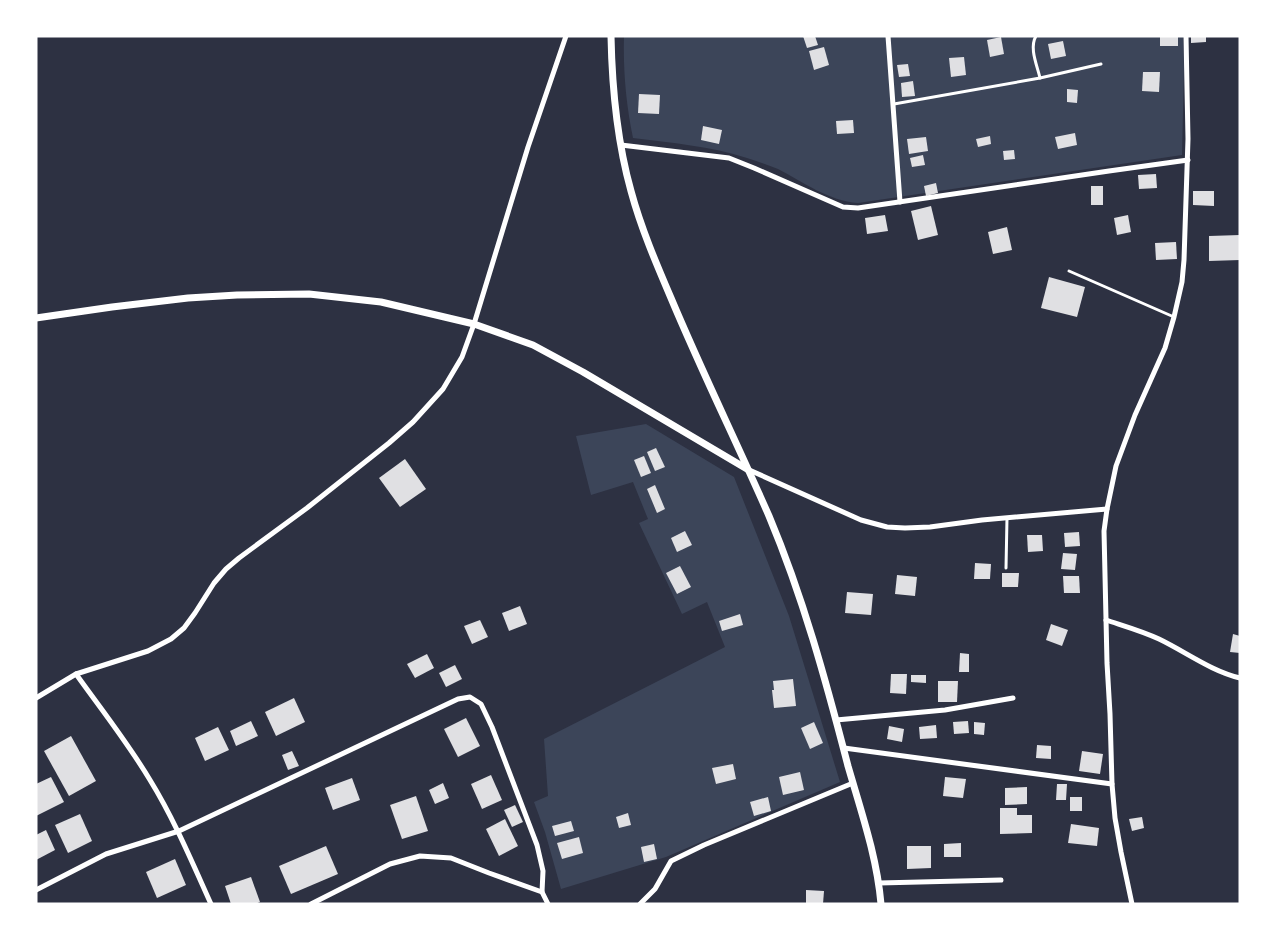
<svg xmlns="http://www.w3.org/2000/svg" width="1276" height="940" font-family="'Titillium Web',sans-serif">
<rect width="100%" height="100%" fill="#2d3142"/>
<g fill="#3c4559">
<path d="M 624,36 L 1183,36 L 1184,66 L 1182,155 L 858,203 C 829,201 803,182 778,169 C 768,165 757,161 747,158 C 711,146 671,143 633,138 C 626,104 623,70 624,36 Z"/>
<path d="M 646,424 L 734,477 L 789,616 L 840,782 L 666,857 L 561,889 L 545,832 L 534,802 L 548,796 L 544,739 L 725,647 L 707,602 L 682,614 L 639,523 L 648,519 L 633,482 L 591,495 L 576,436 Z"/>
</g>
<g fill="#e0e0e3">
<path d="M 803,36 L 815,36 L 818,45 L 807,48 Z"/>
<rect x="1160" y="36" width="18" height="10"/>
<path d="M 1191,36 L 1206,36 L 1206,42 L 1191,43 Z"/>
<path d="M 1001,37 L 1004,54 L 990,57 L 987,40 Z"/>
<path d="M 1063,41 L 1066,56 L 1051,59 L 1048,44 Z"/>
<path d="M 824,47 L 829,65 L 814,70 L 809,51 Z"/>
<path d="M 964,57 L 966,75 L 951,77 L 949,58 Z"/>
<path d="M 908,64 L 910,76 L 899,77 L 897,65 Z"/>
<path d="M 1143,72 L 1160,72 L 1159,92 L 1142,91 Z"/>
<path d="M 913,81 L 915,96 L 902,97 L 901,83 Z"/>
<path d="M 1067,89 L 1078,90 L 1077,103 L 1067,102 Z"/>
<path d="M 639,94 L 660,95 L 659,114 L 638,113 Z"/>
<path d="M 853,120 L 854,133 L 837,134 L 836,121 Z"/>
<path d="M 703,126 L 722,130 L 719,144 L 701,140 Z"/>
<path d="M 1075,133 L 1077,145 L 1058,149 L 1055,137 Z"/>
<path d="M 990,136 L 991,144 L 978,147 L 976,139 Z"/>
<path d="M 926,137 L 928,151 L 909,154 L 907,139 Z"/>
<path d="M 1014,150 L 1015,159 L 1004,160 L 1003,151 Z"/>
<path d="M 923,155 L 925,165 L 912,167 L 910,158 Z"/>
<path d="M 1156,174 L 1157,188 L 1139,189 L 1138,175 Z"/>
<path d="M 936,183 L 938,193 L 926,196 L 924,186 Z"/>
<rect x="1091" y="186" width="12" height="19"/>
<path d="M 1193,191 L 1214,191 L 1214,206 L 1193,205 Z"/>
<path d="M 931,206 L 938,235 L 918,240 L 911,211 Z"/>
<path d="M 885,215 L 888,231 L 867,234 L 865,218 Z"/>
<path d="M 1128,215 L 1131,232 L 1117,235 L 1114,218 Z"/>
<path d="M 1007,227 L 1012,250 L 993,254 L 988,232 Z"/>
<path d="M 1240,235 L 1240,260 L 1209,261 L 1209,236 Z"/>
<path d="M 1176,242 L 1177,259 L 1156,260 L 1155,243 Z"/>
<path d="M 1049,277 L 1085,287 L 1077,317 L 1041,308 Z"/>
<path d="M 656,448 L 665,467 L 655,471 L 647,452 Z"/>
<path d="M 644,456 L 651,473 L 641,477 L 634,460 Z"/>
<path d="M 405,459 L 426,489 L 400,507 L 379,478 Z"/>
<path d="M 655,485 L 665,509 L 657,513 L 647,489 Z"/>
<path d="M 685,531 L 692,545 L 677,552 L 671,538 Z"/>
<path d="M 1079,532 L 1080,546 L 1065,547 L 1064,533 Z"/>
<path d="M 1027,535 L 1042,535 L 1043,551 L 1028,552 Z"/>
<path d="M 1063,553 L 1077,554 L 1075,570 L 1061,569 Z"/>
<path d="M 975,563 L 991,564 L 990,579 L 974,579 Z"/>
<path d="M 680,566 L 691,587 L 677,594 L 666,573 Z"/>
<path d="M 1002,573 L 1019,573 L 1018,587 L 1002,587 Z"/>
<path d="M 897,575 L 917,577 L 915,596 L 895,594 Z"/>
<path d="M 1063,576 L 1079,576 L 1080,593 L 1064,593 Z"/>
<path d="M 847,592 L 873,594 L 871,615 L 845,613 Z"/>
<path d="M 520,606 L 527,624 L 509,631 L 502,613 Z"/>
<path d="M 740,614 L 743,625 L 722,631 L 719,621 Z"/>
<path d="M 480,620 L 488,637 L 472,644 L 464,626 Z"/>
<path d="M 1051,624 L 1068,630 L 1062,646 L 1046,640 Z"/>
<path d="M 1233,634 L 1240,636 L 1240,653 L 1230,652 Z"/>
<path d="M 960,653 L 969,654 L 969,672 L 959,672 Z"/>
<path d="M 427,654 L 434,668 L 415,678 L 407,664 Z"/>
<path d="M 455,665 L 462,679 L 446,687 L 439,673 Z"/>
<path d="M 891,674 L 907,674 L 906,694 L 890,693 Z"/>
<path d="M 911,675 L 926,675 L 926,683 L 911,682 Z"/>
<path d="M 793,679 L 796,706 L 774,708 L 772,690 L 774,690 L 773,681 Z"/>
<path d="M 938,681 L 958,681 L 957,702 L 938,702 Z"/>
<path d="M 294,698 L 305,722 L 276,736 L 265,712 Z"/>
<path d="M 466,718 L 480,746 L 458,757 L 444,729 Z"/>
<path d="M 251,721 L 258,736 L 236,746 L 230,731 Z"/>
<path d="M 968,721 L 969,733 L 954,734 L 953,722 Z"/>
<path d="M 814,722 L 823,743 L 810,749 L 801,728 Z"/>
<path d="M 974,722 L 985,723 L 984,735 L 974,734 Z"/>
<path d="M 936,725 L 937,738 L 920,739 L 919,727 Z"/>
<path d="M 889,726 L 904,729 L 902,742 L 887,739 Z"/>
<path d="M 218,727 L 229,750 L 205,761 L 195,738 Z"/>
<path d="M 71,736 L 96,781 L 69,796 L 44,751 Z"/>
<path d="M 1037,745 L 1051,746 L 1051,759 L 1036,758 Z"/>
<path d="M 292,751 L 299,766 L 288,770 L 282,755 Z"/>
<path d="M 1082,751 L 1103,754 L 1100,774 L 1079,771 Z"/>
<path d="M 733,764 L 736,779 L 716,784 L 712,768 Z"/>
<path d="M 800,772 L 804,790 L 783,795 L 779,777 Z"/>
<path d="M 491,775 L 502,800 L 482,809 L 471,784 Z"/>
<path d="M 51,777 L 64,802 L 36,816 L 36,784 Z"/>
<path d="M 945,777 L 966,779 L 963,798 L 943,796 Z"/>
<path d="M 352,778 L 360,800 L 333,810 L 325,788 Z"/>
<path d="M 443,783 L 449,798 L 435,804 L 429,790 Z"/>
<path d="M 1057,784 L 1067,784 L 1066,800 L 1056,800 Z"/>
<path d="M 1027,787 L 1027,804 L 1005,805 L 1005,788 Z"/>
<path d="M 416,796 L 428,831 L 402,839 L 390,805 Z"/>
<path d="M 768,797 L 771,811 L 754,816 L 750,802 Z"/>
<rect x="1070" y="797" width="12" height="14"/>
<path d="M 515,805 L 523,822 L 512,827 L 504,810 Z"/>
<path d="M 1000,808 L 1017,808 L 1017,815 L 1032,815 L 1032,833 L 1000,834 Z"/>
<path d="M 628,813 L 631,825 L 619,828 L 616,817 Z"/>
<path d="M 80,814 L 92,841 L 68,853 L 55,825 Z"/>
<path d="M 1142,817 L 1144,828 L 1132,831 L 1129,819 Z"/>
<path d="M 505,819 L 518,846 L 499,856 L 486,829 Z"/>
<path d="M 571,821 L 574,831 L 555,836 L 552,826 Z"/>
<path d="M 1071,824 L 1099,828 L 1097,846 L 1068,843 Z"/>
<path d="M 46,830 L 55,850 L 36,860 L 36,835 Z"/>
<path d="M 579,837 L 583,853 L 562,859 L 557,843 Z"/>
<path d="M 961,843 L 961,857 L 944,857 L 944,844 Z"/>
<path d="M 654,844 L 657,859 L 644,862 L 641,847 Z"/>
<path d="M 326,846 L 338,874 L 291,894 L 279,866 Z"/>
<path d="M 907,846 L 931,846 L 931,868 L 907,869 Z"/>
<path d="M 175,859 L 186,885 L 157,898 L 146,872 Z"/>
<path d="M 251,877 L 260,902 L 255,904 L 231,904 L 225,886 Z"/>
<path d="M 806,890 L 824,891 L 823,904 L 806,904 Z"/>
</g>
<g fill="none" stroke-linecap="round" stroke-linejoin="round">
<g stroke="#fff" stroke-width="3">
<path d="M 1036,36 C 1029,48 1037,65 1040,78"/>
<path d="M 894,104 L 1040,78 L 1101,64"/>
<path d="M 1069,271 L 1174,317"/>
<path d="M 1006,568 L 1007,518"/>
</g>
<g stroke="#fff" stroke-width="5">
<path d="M 888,36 L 900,202"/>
<path d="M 621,145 L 729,158 L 754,168 L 843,207 L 858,208 L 1109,171 L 1188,160"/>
<path d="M 747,469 L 861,520 L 887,527 L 905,528 L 930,527 L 982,520 L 1107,509"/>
<path d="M 1106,620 C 1124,626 1142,631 1159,639 C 1186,652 1211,671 1240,678"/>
<path d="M 76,674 C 101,709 128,743 150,780 C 174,819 192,862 211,904"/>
<path d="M 36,698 L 76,674 L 148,651 L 171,639 L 184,628 L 195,613 L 214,583 L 226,569 L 239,558 L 307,508 L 389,443 L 413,422 L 443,389 L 462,357 L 474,324 L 528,147 L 566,36"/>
<path d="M 836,720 L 945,710 L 1013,698"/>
<path d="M 844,748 L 1112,784"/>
<path d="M 879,883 L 1001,880"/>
<path d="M 36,890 L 106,854 L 179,831 L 458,699 L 470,697 L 481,704 L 492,727 L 537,845 L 543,871 L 542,892 L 548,904"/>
<path d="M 311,904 L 390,864 L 420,856 L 451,858 L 489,873 L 542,892"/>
<path d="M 640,904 L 655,889 L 671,861 L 704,845 L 853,783"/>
<path d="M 1132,904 L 1121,852 L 1115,818 L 1112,784 L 1110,714 L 1107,663 L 1104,531 L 1107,509 L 1116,466 L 1135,415 L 1165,348 L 1174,317 L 1182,282 L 1184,260 L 1188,139 L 1186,36"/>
</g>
<g stroke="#fff" stroke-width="7">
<path d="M 611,36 C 612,87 617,141 631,191 C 641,228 656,263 671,298 C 702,372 737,443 769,516 C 803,597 826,681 848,766 C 861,811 877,857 881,904"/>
<path d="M 36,318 L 112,307 L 188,298 L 237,295 L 309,294 L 381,302 L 474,324 L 533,345 L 583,372 L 747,469"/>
</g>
</g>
<rect width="1276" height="940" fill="none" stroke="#ffffff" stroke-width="75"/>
</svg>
